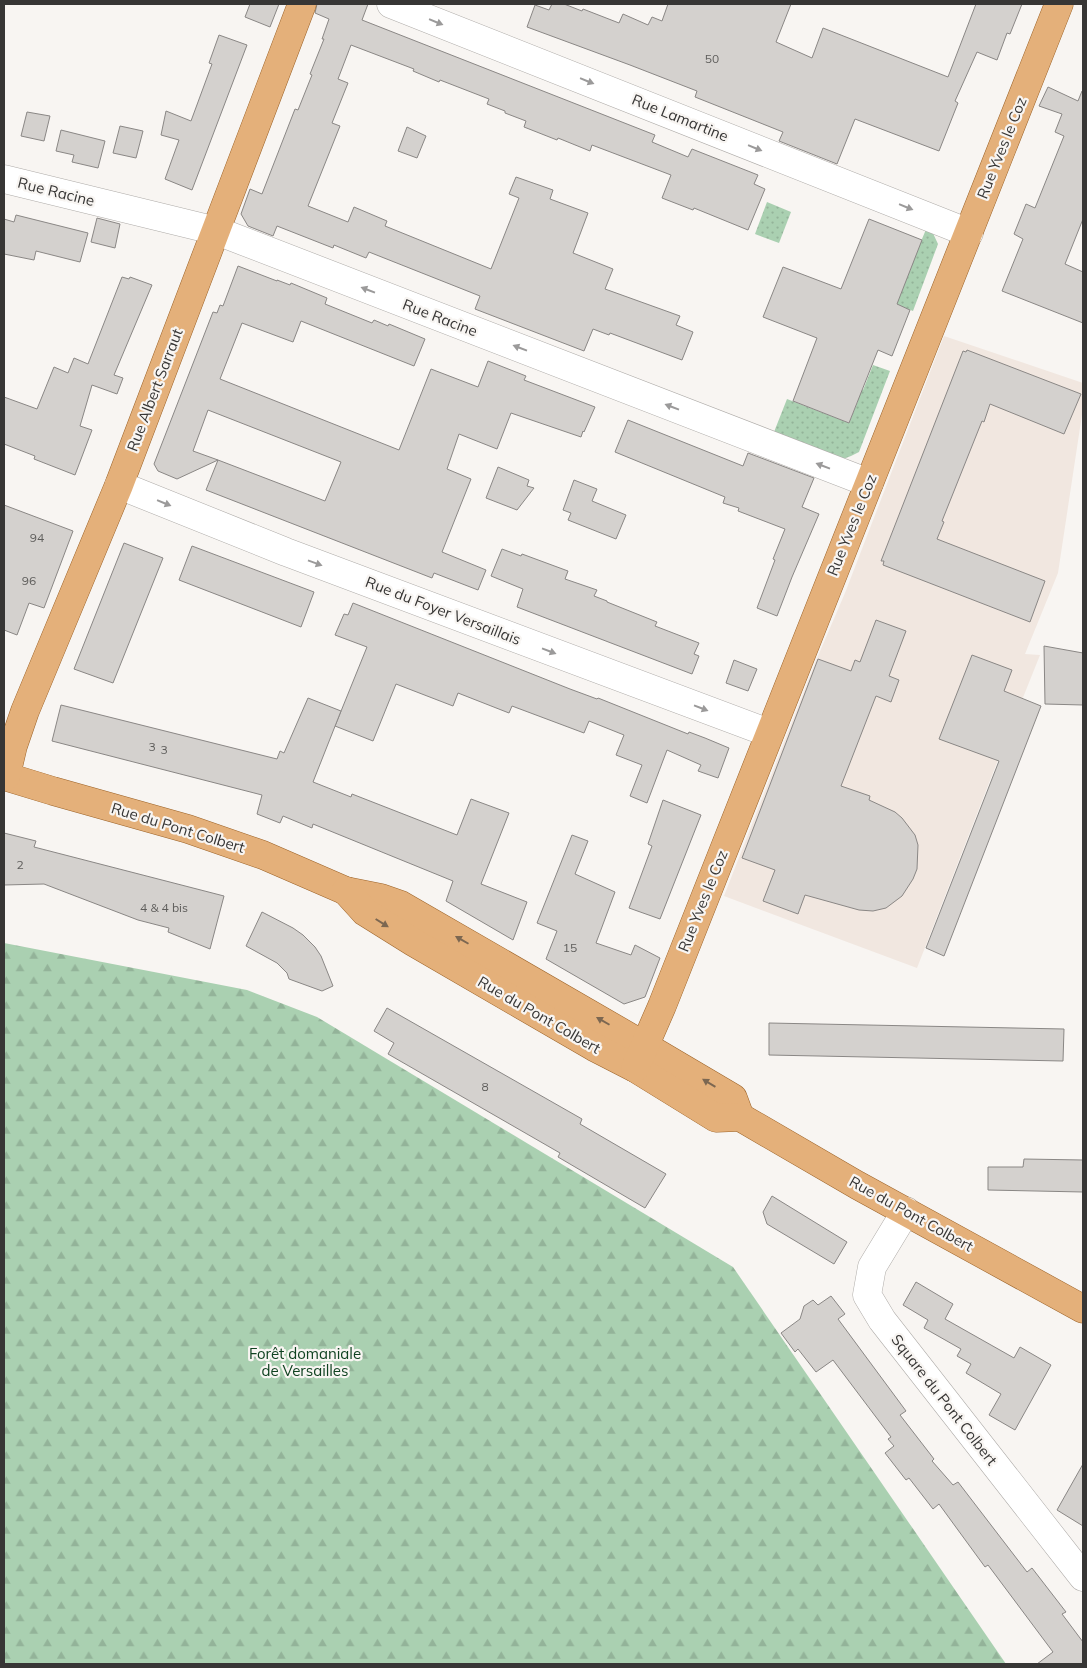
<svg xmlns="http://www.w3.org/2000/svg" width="1087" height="1668" font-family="Mulish,sans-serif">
<defs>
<pattern id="grass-dots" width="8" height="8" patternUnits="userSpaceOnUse" patternTransform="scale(1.25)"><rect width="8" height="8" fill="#aad0b1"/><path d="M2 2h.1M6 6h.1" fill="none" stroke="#93b399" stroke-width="1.8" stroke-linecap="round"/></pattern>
<pattern id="forest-firs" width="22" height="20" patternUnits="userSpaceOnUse" patternTransform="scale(1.25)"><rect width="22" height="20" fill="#aad0b1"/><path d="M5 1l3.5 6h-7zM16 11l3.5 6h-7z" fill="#93b399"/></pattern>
</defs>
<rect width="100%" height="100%" fill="#f8f5f2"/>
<path fill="#f1e7e0" d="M 944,336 L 1083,383 L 1083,408 L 1058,573 L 1025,654 L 1040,655 L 996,765 L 917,968 L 724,896 L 815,663 L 845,593 Z"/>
<g fill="url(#grass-dots)">
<path d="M 767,202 L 791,212 L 779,243 L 755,234 Z"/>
<path d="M 927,227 L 931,229 L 938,244 L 913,311 L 872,295 L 912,263 Z"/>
<path d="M 873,365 L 890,371 L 859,452 L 851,456 L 843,459 L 774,432 L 787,399 L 849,423 L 858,401 L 852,398 L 856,388 L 863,390 Z"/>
</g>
<path fill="url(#forest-firs)" d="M 4,943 L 247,990 L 317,1017 L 733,1267 L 1006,1664 L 4,1664 Z"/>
<g fill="#d4d1ce" stroke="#8a8785">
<path d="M 250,4 L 279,4 L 270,27 L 245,17 Z"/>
<path d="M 317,4 L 368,4 L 362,20 L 655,135 L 652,142 L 688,157 L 692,149 L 758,175 L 754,184 L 765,189 L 748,230 L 694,208 L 693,210 L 662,198 L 671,175 L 592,145 L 590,151 L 558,138 L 557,140 L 524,127 L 526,121 L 505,113 L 505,111 L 487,104 L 489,99 L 440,80 L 439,82 L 413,71 L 414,69 L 351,45 L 338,79 L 348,83 L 332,123 L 340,126 L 308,206 L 348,222 L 354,207 L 387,221 L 385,226 L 491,269 L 519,198 L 509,194 L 516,177 L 553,190 L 550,199 L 588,213 L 573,253 L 613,269 L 605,289 L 680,316 L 676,325 L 693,332 L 682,360 L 610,333 L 609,335 L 593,329 L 584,351 L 475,309 L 480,296 L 369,252 L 366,258 L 334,245 L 333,248 L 277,226 L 273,236 L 248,226 L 241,214 L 250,189 L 262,194 L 295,109 L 298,110 L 312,75 L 310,74 L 324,39 L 322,39 L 329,19 L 315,13 Z"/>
<path d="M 552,4 L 564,4 L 582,11 L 583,9 L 619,23 L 623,14 L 648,25 L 652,17 L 662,21 L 668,4 L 791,4 L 776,42 L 812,58 L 823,28 L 948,77 L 976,4 L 1022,4 L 1010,34 L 1007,33 L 997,60 L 977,52 L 955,101 L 958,103 L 939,151 L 855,119 L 837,164 L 779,141 L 783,132 L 695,97 L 697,91 L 630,65 L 527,27 L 535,5 L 549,10 Z"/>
<path d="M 219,35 L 247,45 L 192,190 L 165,179 L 179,140 L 161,135 L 166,111 L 191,121 L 212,64 L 209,63 Z"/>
<path d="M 1048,87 L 1078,101 L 1082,91 L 1083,91 L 1083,219 L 1065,264 L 1083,272 L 1083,323 L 1002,291 L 1023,239 L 1014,234 L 1026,204 L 1035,208 L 1064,136 L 1055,132 L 1062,114 L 1039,106 Z"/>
<path d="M 27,112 L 50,116 L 44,141 L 21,136 Z"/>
<path d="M 120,126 L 143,131 L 136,158 L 113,153 Z"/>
<path d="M 407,127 L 426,136 L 417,158 L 398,151 Z"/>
<path d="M 61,130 L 105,141 L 98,168 L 72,162 L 74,155 L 56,151 Z"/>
<path d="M 16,215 L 88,233 L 80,262 L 36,251 L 34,260 L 4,254 L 4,219 L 14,222 Z"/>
<path d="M 97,218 L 120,224 L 115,248 L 91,242 Z"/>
<path d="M 869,219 L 922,240 L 897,304 L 910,310 L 892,356 L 878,350 L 849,423 L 793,401 L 817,338 L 763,317 L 783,267 L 841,289 Z"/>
<path d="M 238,266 L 277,281 L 277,280 L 290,285 L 291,283 L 327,298 L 325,304 L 372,323 L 374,320 L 388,326 L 389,324 L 425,339 L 414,366 L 301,321 L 293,342 L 242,323 L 220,379 L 399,450 L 431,369 L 478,387 L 488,361 L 526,376 L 524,380 L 595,407 L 584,432 L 583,431 L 581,437 L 511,413 L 497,449 L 459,434 L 447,469 L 471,479 L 442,552 L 486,570 L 478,590 L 434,573 L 432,578 L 206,490 L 218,460 L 325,501 L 341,462 L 208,410 L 193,451 L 218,460 L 177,479 L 158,471 L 154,464 L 213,312 L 217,313 L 220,305 L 223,306 Z"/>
<path d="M 122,277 L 129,279 L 130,277 L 152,285 L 114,375 L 123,378 L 117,394 L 92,385 L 80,426 L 92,430 L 75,475 L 34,459 L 35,456 L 4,444 L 4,397 L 37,409 L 54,367 L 68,373 L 74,358 L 88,364 Z"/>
<path d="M 967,350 L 1081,394 L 1064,434 L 990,404 L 984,422 L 982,421 L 942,521 L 944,522 L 937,539 L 1045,581 L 1030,622 L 883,565 L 884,561 L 881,561 L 963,351 L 966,352 Z"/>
<path d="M 628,420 L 743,466 L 748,453 L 814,478 L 802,507 L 819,514 L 792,577 L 777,616 L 757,608 L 775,560 L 773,559 L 785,529 L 738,511 L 739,508 L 723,503 L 725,497 L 615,452 Z"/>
<path d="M 498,467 L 529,480 L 527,486 L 534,488 L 517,510 L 486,498 Z"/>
<path d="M 574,480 L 597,489 L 592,501 L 626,515 L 616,539 L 568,520 L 571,513 L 563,510 Z"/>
<path d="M 4,505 L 73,531 L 44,608 L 29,603 L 17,635 L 4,630 Z"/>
<path d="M 124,543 L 163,558 L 113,683 L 74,669 Z"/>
<path d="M 192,546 L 314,592 L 301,627 L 179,580 Z"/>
<path d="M 502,549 L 521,556 L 522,554 L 568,571 L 565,579 L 597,590 L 594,596 L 607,601 L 607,602 L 657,622 L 655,626 L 699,643 L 694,654 L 699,656 L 692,674 L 517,607 L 523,589 L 491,576 Z"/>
<path d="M 353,603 L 570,689 L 597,699 L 598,698 L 688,734 L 689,732 L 705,738 L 729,748 L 718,778 L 698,771 L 701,765 L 667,750 L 647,803 L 630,796 L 642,765 L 616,755 L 624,735 L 589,721 L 584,733 L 512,706 L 509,713 L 458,693 L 453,706 L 396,684 L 373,741 L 335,726 L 367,647 L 335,635 L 344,614 L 348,615 Z"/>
<path d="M 876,620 L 906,631 L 889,676 L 899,680 L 891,702 L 876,696 L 841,786 L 870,796 L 869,800 L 895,812 L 902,818 L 915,835 L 918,845 L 917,869 L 913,879 L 902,896 L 886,908 L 873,911 L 859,910 L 805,895 L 798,914 L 763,901 L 775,870 L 742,858 L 818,659 L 851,671 L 855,660 L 860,662 Z"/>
<path d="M 1044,646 L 1083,653 L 1083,705 L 1045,704 Z"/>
<path d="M 972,655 L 1012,670 L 1004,691 L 1041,706 L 944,956 L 926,948 L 999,761 L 939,739 Z"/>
<path d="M 734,660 L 757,669 L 748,691 L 726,683 Z"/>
<path d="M 308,698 L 341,711 L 313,782 L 351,797 L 352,794 L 457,835 L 471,799 L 509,813 L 481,884 L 527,902 L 513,940 L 446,901 L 453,881 L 313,824 L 312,828 L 283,816 L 280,823 L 257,814 L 262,795 L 52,741 L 61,705 L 277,759 L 280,751 L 284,753 Z"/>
<path d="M 663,800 L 701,815 L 660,919 L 629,908 L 652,846 L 648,844 Z"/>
<path d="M 4,833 L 36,841 L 34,847 L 224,896 L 210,949 L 168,932 L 169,928 L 138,920 L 44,884 L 4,885 Z"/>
<path d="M 572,835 L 588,841 L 575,874 L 615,892 L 596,943 L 631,955 L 635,945 L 660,958 L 645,997 L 624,1004 L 546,959 L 557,931 L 537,923 Z"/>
<path d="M 262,912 L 293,928 L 303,935 L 315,947 L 321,956 L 333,986 L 322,991 L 289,979 L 287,973 L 277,963 L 246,946 Z"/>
<path d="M 387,1008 L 582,1119 L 580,1124 L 666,1174 L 645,1208 L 558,1157 L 560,1153 L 388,1054 L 394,1043 L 374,1031 Z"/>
<path d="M 769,1023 L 1064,1029 L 1063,1061 L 769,1055 Z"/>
<path d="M 1024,1159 L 1083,1160 L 1083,1192 L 988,1190 L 988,1167 L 1023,1167 Z"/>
<path d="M 772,1196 L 847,1242 L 834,1264 L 767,1224 L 763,1212 Z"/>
<path d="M 916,1282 L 953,1304 L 945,1319 L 1014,1358 L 1020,1347 L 1051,1365 L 1015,1430 L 989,1415 L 1001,1394 L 966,1373 L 971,1364 L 957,1356 L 961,1349 L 924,1328 L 928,1320 L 903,1305 Z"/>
<path d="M 831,1296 L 845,1314 L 838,1319 L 906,1411 L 900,1415 L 934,1459 L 932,1461 L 953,1485 L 958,1482 L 1027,1572 L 1032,1568 L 1066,1612 L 1062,1614 L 1083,1642 L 1083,1664 L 1037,1664 L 1053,1652 L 988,1565 L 985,1567 L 939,1504 L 933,1509 L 909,1478 L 906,1480 L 885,1453 L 894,1446 L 888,1439 L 891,1437 L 833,1360 L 816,1372 L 798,1349 L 795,1352 L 781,1333 L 800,1319 L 804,1306 L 813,1300 L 818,1305 Z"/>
<path d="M 1083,1464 L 1083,1526 L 1057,1510 Z"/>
</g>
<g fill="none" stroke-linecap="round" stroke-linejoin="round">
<g stroke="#afaca9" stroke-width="29">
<g id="minor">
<path d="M 391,4 L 969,233"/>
<path d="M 4,179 L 217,231 L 869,483"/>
<path d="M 119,485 L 286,552 L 769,733"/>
<path d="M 906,1211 L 872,1267 L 867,1295 L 882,1320 L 1083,1577"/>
</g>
</g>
<g stroke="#9c6329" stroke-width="29">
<g id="major">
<path d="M 4,776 L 53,791 L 188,829 L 263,855 L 346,891 L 381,898 L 401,905 L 645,1046 L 733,1098 L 740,1117"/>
<path d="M 6,776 L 13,746 L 25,711 L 119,485 L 302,4"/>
<path d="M 346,891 L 365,912 L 413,942 L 594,1047 L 635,1068 L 716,1118 L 740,1117 L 857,1185 L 1083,1309"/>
<path d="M 635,1068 L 662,1006 L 1059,4"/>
</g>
</g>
<use href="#minor" stroke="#fff" stroke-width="28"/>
<use href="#major" stroke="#e4b07a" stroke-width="28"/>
</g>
<defs><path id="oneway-solid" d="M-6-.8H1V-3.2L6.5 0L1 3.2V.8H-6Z" transform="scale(1.25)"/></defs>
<g fill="#9b9a9a">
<use href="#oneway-solid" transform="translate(436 22) rotate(22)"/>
<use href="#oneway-solid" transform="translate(587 81) rotate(22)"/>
<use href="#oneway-solid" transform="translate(755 148) rotate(22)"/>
<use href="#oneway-solid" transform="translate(906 207) rotate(22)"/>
<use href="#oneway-solid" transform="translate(368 290) rotate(-159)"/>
<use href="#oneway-solid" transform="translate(520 348) rotate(-159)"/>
<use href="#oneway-solid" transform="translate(672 407) rotate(-159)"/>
<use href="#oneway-solid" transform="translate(823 466) rotate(-159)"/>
<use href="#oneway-solid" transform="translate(164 503) rotate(22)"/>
<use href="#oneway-solid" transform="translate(315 563) rotate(20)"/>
<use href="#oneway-solid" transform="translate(549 651) rotate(21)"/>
<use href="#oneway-solid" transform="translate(701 708) rotate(21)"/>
</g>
<g fill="#7c6751">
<use href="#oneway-solid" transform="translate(382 923) rotate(32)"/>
<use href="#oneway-solid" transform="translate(462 940) rotate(-150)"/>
<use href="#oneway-solid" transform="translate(603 1021) rotate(-150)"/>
<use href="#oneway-solid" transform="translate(709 1083) rotate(-149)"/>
</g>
<g text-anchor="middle" stroke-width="4.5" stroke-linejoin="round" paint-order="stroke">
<g font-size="12" fill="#5e5d5b">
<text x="712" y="63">50</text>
<text x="37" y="542">94</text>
<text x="29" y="585">96</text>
<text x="152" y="751">3</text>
<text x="164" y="754">3</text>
<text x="20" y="869">2</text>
<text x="164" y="912">4 &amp; 4 bis</text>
<text x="570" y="952">15</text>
<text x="485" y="1091">8</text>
</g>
<g font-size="15" fill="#373635" stroke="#f8f5f2">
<text transform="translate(680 118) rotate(22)" y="5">Rue Lamartine</text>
<text transform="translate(1002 148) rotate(-68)" y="5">Rue Yves le Coz</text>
<text transform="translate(56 192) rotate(14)" y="5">Rue Racine</text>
<text transform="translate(440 318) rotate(21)" y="5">Rue Racine</text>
<text transform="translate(155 390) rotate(-69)" y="5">Rue Albert Sarraut</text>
<text transform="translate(852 525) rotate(-68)" y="5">Rue Yves le Coz</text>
<text transform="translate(443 611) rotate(21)" y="5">Rue du Foyer Versaillais</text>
<text transform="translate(178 828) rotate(17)" y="5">Rue du Pont Colbert</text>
<text transform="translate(703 901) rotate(-68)" y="5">Rue Yves le Coz</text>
<text transform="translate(539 1015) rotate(30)" y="5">Rue du Pont Colbert</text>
<text transform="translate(911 1214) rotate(29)" y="5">Rue du Pont Colbert</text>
<text transform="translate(944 1400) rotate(52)" y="5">Square du Pont Colbert</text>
</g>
<g font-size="15" fill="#0f4220" stroke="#f8f5f2">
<text x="305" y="1359">Forêt domaniale<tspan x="305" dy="17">de Versailles</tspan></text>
</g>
</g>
<rect width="1087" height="1668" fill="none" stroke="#373635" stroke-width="10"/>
</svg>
